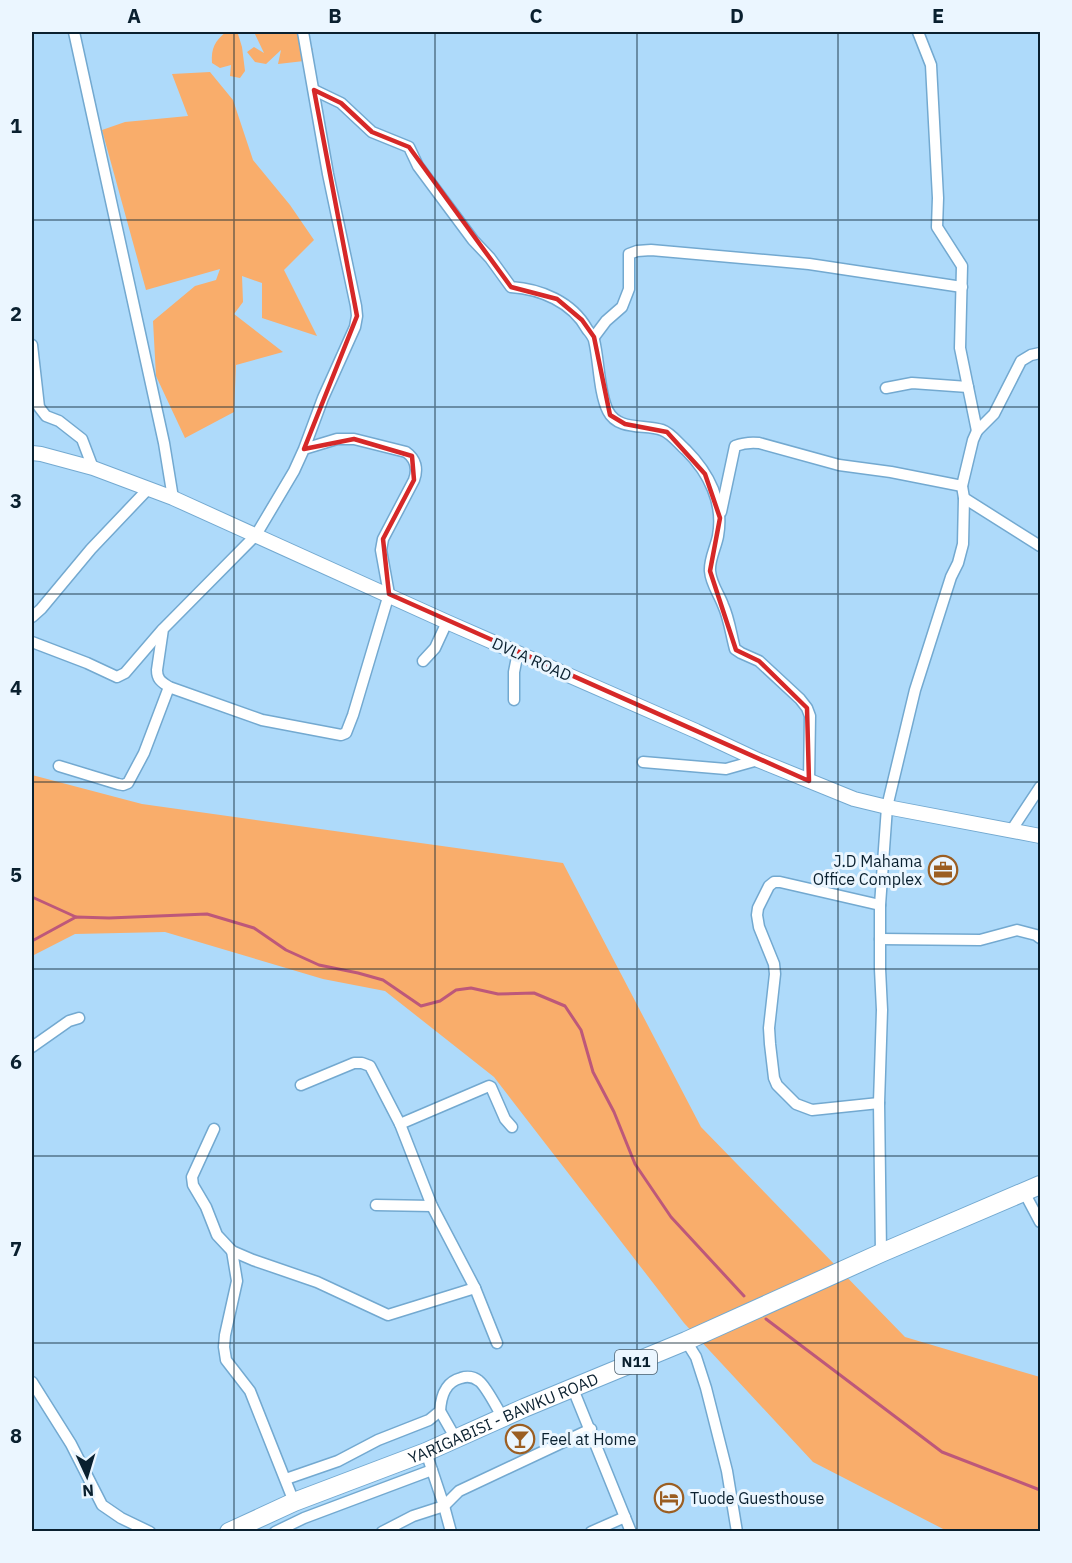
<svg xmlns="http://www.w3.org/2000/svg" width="1072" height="1563" font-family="'IBM Plex Sans',sans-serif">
<rect width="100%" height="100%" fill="#aedafa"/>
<g fill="#f9ad6b">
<path d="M 226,32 L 238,34 L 242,47 L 245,71 L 240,78 L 230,76 L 231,65 L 220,68 L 212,63 C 211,48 215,41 226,32 Z"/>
<path d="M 254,32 L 274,32 L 275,33 L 277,32 L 305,32 L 301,39 L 313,49 L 304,61 L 278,64 L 281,50 L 266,64 L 255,62 L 247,52 L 254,47 L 264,53 Z"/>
<path d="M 210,72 L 233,100 L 253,160 L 290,205 L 314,240 L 284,270 L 317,336 L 262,318 L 262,283 L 242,276 L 243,302 L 234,314 L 283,352 L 236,365 L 234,412 L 185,438 L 156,376 L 153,321 L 195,286 L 216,280 L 220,269 L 146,290 L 102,130 L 125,122 L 188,116 L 172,74 Z"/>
<path d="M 32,775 L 142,804 L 563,863 L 701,1127 L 905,1337 L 1040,1377 L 1040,1531 L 947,1531 L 813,1462 L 684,1323 L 494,1077 L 385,991 L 323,979 L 165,932 L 75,934 L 32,956 Z"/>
</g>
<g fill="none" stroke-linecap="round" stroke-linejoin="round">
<g stroke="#bd587a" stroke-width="3">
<path d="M 32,897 L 76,917"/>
<path d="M 32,941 L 76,917 L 109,918 L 207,914 L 254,928 L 286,950 L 319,965 L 358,973 L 383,980 L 421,1006 L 440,1001 L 456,990 L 471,988 L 498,994 L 534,993 L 565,1006 L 581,1030 L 593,1072 L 614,1112 L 635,1164 L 671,1217 L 744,1296"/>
<path d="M 766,1319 L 942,1452 L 1040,1490"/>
</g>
<g stroke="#73a9d0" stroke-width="13">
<g id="street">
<path d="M 74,32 L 164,443 L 173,498"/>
<path d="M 303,32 L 328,174 L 356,306 L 357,316 L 355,327 L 323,398 L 304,449 L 294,471 L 256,535 L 163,629 L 157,670 C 157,680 162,682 169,687 L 262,720 L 341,735 L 346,733 L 353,715 L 389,594 L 381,550 L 383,539 L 414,480 C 418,469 416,459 406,452 L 354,439 L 337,439 L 304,449"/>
<path d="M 918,32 L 931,65 L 938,198 L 937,227 L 962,266 L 960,348 L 977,431"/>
<path d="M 314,90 L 341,103 L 372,132 L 409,147 L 418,166 L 473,240 L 490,258 L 511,287 C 541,289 572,302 587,329 C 590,333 593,336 594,340 C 599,360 599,394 608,411 C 618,431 645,424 662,430 C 671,433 679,444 686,450 C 709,473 724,503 718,536 C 716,547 709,560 710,571 C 711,584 719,594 723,605 C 729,618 731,634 735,649 L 741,653 L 759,661 L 800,699 L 807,708 L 810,716 L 809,781"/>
<path d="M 594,337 L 606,321 L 622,307 L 629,289 L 629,254 L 637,251 L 651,250 L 809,264 L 962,287"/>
<path d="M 32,345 L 39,407 L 46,416 L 59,421 L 82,439 L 93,468"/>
<path d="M 886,388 L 912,383 L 968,387"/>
<path d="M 964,498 L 1040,546"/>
<path d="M 721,512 L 735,446 C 743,443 750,442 759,443 L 839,465 L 891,472 L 962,486"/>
<path d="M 32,617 L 41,609 L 91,549 L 149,488"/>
<path d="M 32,642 L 87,663 L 117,677 L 125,673 L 162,630"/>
<path d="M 423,661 L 435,648 L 447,622"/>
<path d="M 514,700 L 514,672 L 518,652"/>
<path d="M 643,762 L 726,769 L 758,760"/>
<path d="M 59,766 L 118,784 L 123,785 L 128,783 L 144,753 L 169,687"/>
<path d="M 1011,831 L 1040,787"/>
<path d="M 880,939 L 980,940 L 1017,930 L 1036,935 L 1040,938"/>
<path d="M 32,1047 L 69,1021 L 79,1018"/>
<path d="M 301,1085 L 354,1063 L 362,1063 L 370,1066 L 400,1124 L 432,1206 L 475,1288 L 497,1343"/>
<path d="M 879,1103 L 812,1110 L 796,1104 L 777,1085 L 774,1078 L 770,1044 L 769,1028 L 775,974 L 774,964 L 759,927 L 757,915 L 758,908 L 769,886 L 774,882 L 780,882 L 880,905"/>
<path d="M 400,1124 L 489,1086 L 491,1087 L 505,1119 L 512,1127"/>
<path d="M 214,1129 L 192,1177 L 193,1185 L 206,1207 L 217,1235 L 232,1251 L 253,1260 L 317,1282 L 388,1315 L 475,1288"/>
<path d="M 1024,1192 L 1040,1222"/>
<path d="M 376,1205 L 432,1206"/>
<path d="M 232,1251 L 237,1281 L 225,1335 L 224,1347 L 226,1360 L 250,1391 L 294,1502"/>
<path d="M 881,1253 L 879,1103 L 882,1010 L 880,969 L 880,905 L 887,807 L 915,690 L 951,577 L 958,563 L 963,544 L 964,498 L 962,486 L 973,440 L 977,431 L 994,414 L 1021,361 L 1031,355 L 1040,353"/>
<path d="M 686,1341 L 696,1357 L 706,1388 L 727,1471 L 737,1532"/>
<path d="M 32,1382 L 71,1444 L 102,1505 L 121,1518 L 150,1532"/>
<path d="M 573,1389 L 631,1532"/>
<path d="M 440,1411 L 456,1439"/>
<path d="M 426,1452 L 444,1506 L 451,1532"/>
<path d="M 286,1479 L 338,1461 L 378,1440 L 429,1420 L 440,1411 C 441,1396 445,1382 461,1378 C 467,1376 474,1377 479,1381 C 486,1386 498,1410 503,1418"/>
<path d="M 275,1532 L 304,1518 L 432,1470"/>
<path d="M 382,1532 L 413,1516 L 444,1506 L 459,1491 L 591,1429"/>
<path d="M 591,1532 L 625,1517"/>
</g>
</g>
<g stroke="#73a9d0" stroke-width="16">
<path id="secondary" d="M 32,453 L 41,454 L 93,468 L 173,498 L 447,622 L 696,731 L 758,760 L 854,799 L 887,807 L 1040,836"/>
</g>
<g stroke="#73a9d0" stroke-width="20">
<g id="highway">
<path id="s1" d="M 229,1532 L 294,1502 L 426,1452 L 524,1408 L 686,1341 L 881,1253 L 1040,1185"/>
</g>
</g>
<use href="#street" stroke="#fff" stroke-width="10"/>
<use href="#secondary" stroke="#fff" stroke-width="14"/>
<use href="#highway" stroke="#fff" stroke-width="18"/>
</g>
<path fill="none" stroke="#d62828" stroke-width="4.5" stroke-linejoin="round" d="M 314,90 L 341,103 L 372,132 L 409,147 L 511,287 L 557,299 L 582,320 L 594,337 L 610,415 L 625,424 L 667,432 L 705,474 L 720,518 L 710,571 L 736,650 L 759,661 L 807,708 L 809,781 L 389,594 L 383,539 L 414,480 L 412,456 L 354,439 L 304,449 L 357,316 Z"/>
<path fill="none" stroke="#0a202f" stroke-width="1.5" stroke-opacity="0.55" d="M 234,32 L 234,1532M 435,32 L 435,1532M 637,32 L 637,1532M 838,32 L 838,1532M 32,220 L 1040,220M 32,407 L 1040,407M 32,594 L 1040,594M 32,782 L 1040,782M 32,969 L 1040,969M 32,1156 L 1040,1156M 32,1343 L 1040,1343"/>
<defs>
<g id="office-ring" transform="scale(1.5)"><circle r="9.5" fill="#ebf6ff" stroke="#9b5e22" stroke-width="1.5"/><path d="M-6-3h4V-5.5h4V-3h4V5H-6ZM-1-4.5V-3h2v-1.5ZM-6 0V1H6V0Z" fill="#9b5e22"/></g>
<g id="bar-ring" transform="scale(1.5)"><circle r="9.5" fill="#ebf6ff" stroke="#9b5e22" stroke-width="1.5"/><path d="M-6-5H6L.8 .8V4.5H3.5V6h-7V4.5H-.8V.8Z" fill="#9b5e22"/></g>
<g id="hotel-ring" transform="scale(1.5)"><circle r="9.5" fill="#ebf6ff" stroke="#9b5e22" stroke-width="1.5"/><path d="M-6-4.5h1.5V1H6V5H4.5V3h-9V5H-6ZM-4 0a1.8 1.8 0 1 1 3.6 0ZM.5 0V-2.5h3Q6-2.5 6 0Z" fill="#9b5e22"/></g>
</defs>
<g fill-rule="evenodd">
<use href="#office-ring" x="943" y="870"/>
<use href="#bar-ring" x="520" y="1439"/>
<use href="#hotel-ring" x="669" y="1498"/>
</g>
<g text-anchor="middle" stroke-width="6" stroke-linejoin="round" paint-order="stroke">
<rect fill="#ebf6ff" stroke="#4e606d" stroke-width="1.5" x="615" y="1350" width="42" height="24" rx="4.5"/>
<g font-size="15" font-weight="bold" fill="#0a202f">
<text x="636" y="1367">N11</text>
</g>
<g font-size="16" fill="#0a202f" stroke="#ebf6ff">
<text transform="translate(532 659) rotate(24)" y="6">DVLA ROAD</text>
<text dy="6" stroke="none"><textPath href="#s1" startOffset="297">YARIGABISI - BAWKU ROAD</textPath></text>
</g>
<g font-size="16" fill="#0a202f" stroke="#ebf6ff" text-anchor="start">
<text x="922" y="867" text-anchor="end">J.D Mahama<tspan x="922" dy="18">Office Complex</tspan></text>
<text x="541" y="1445">Feel at Home</text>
<text x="690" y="1504">Tuode Guesthouse</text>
</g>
</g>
<rect width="1072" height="1563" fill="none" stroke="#ebf6ff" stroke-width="66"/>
<g transform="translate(87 1476) rotate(176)" stroke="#ebf6ff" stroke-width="4.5" paint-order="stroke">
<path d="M0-4.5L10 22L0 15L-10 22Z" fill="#0a202f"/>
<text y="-9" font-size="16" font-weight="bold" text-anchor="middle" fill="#0a202f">N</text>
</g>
<rect x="33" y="33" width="1006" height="1497" fill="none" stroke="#0a202f" stroke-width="2"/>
<g font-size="20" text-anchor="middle" font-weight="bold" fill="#0a202f">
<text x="134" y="23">A</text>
<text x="335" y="23">B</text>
<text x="536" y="23">C</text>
<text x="737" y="23">D</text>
<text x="938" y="23">E</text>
<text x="16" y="133">1</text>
<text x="16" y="321">2</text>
<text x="16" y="508">3</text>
<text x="16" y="695">4</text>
<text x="16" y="882">5</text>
<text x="16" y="1069">6</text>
<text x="16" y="1256">7</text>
<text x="16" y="1443">8</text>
</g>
</svg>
